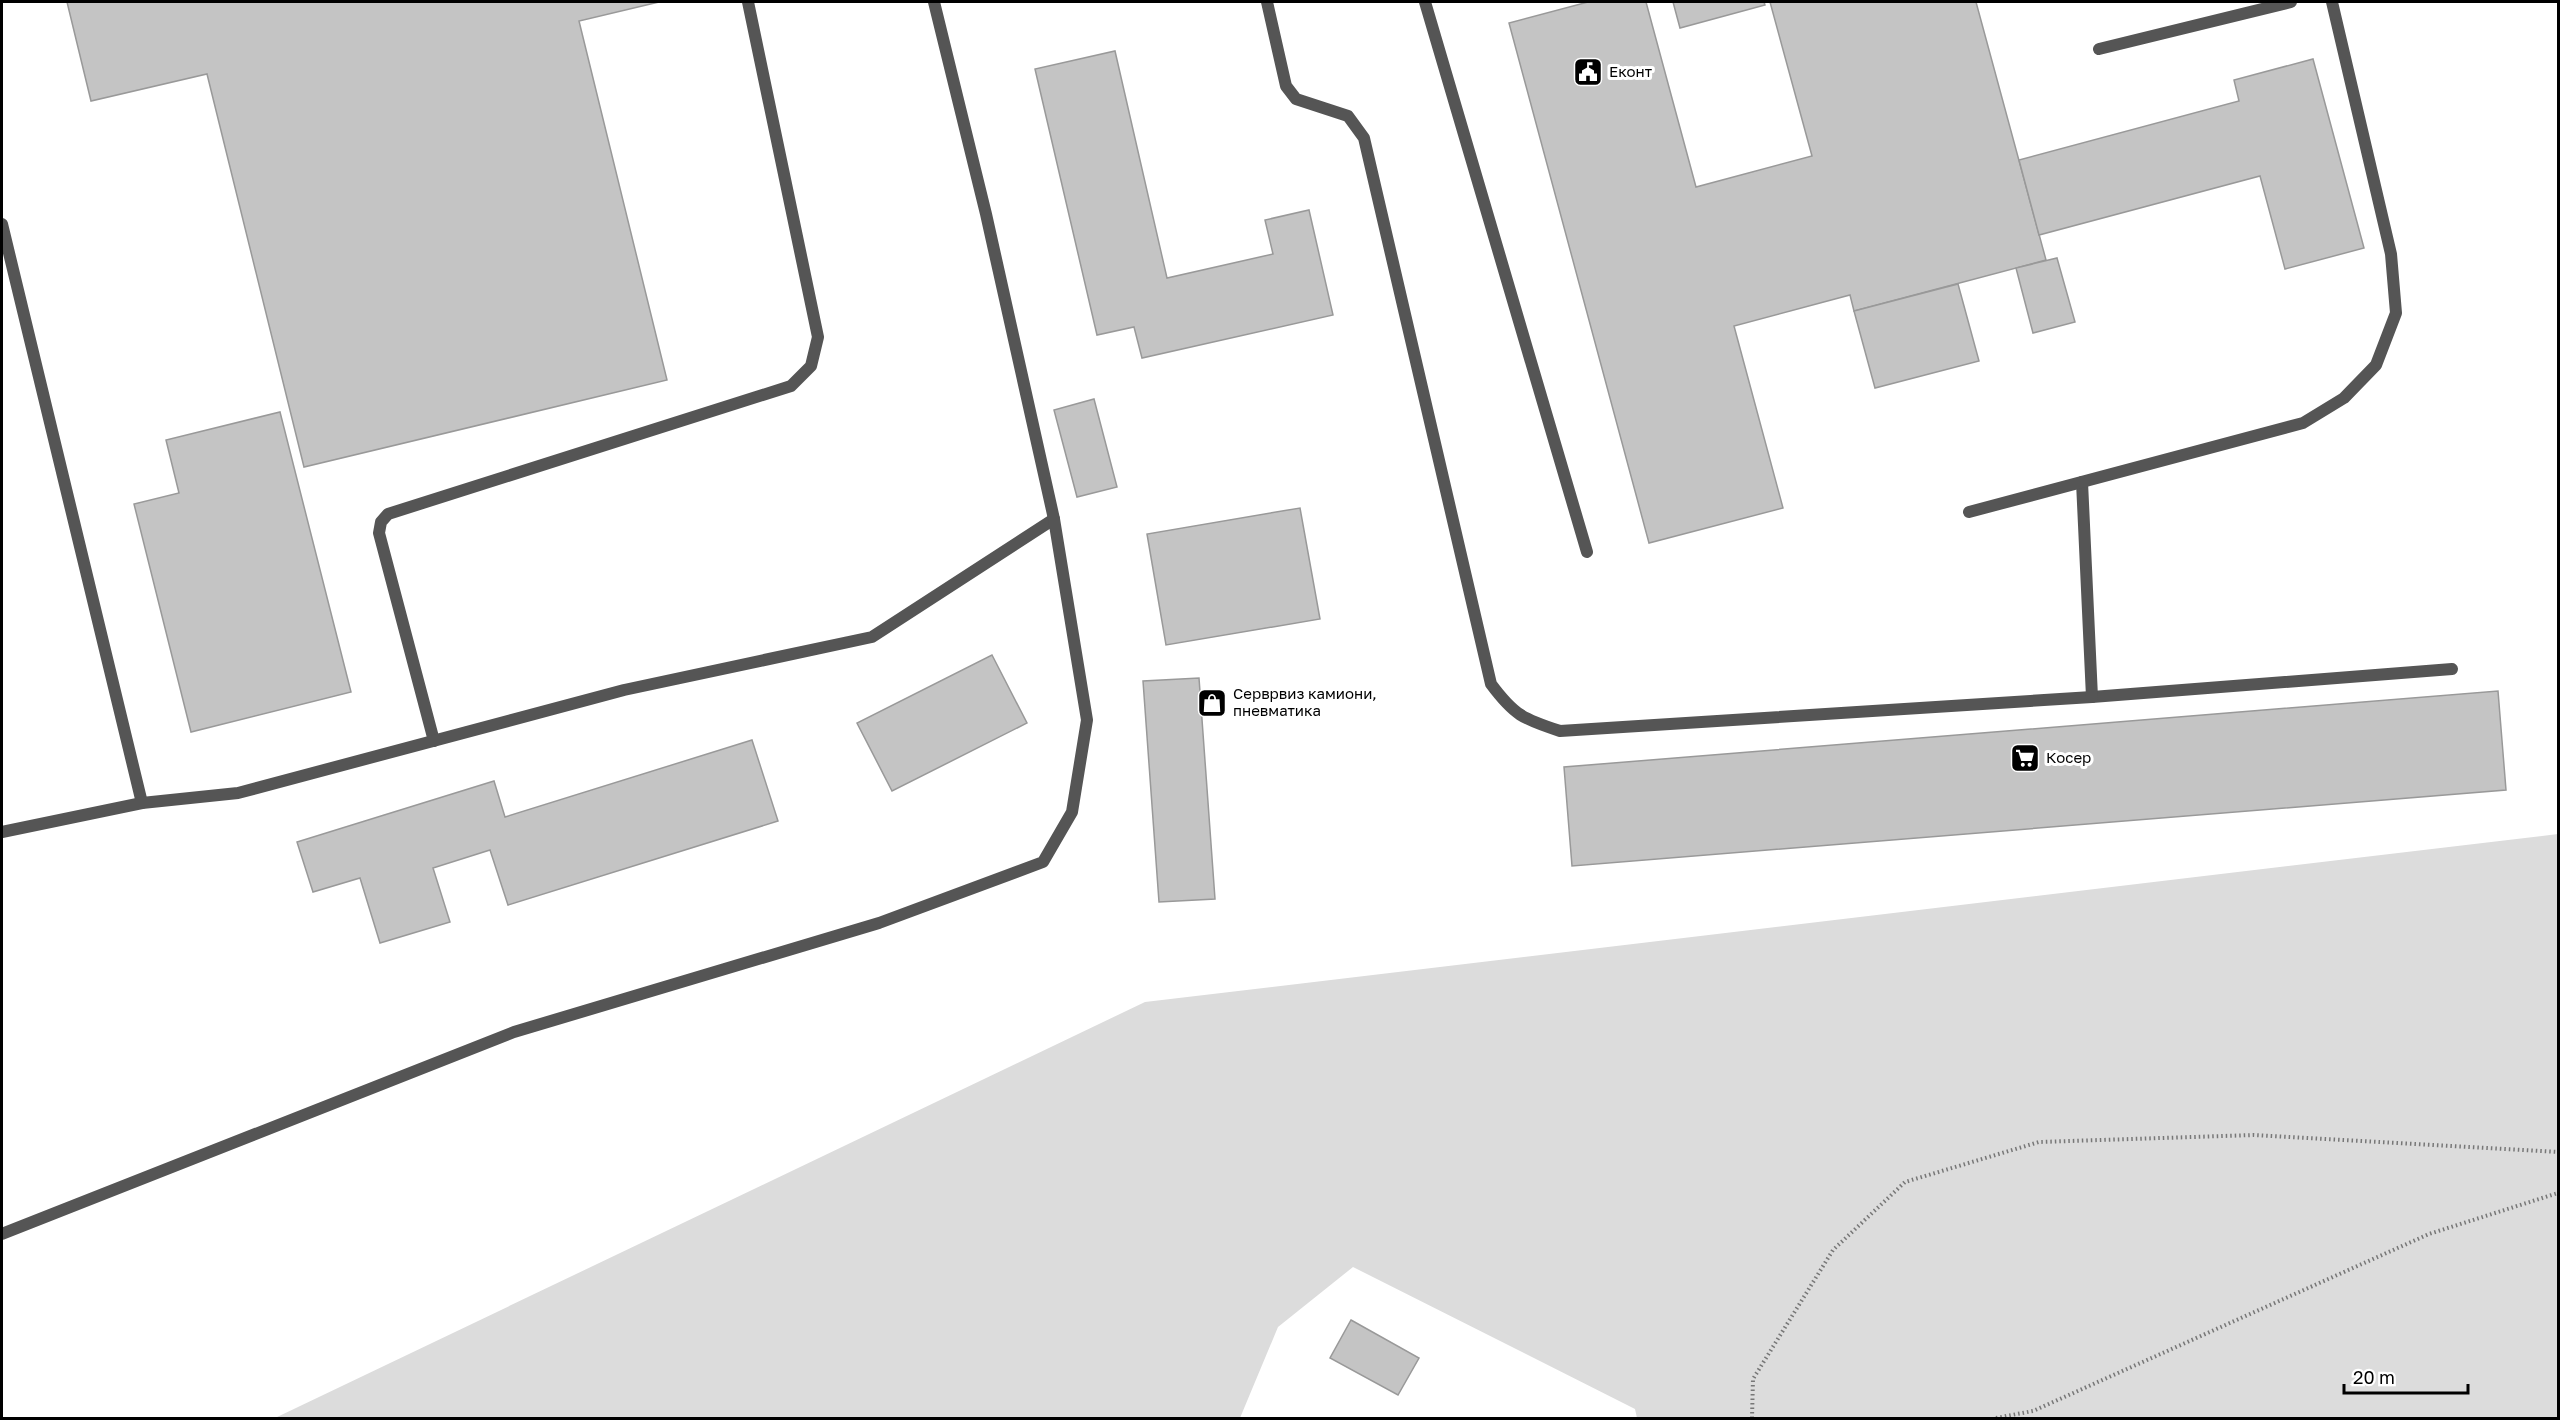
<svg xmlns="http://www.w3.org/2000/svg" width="2560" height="1420" font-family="'Golos Text',sans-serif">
<rect width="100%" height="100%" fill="#fff"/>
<path fill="#dcdcdc" d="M 2558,834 L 2558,1418 L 1637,1418 L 1635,1409 L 1353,1267 L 1278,1327 L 1240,1418 L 275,1418 L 1145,1002 Z"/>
<g fill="#c4c4c4" stroke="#999" stroke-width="1.5">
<path d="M 67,2 L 659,2 L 579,21 L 667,380 L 304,467 L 207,74 L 91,101 Z"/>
<path d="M 1588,2 L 1646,2 L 1696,187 L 1812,156 L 1770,2 L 1976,2 L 2046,260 L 1854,311 L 1850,295 L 1734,326 L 1783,508 L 1649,543 L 1509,23 Z"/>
<path d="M 1673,2 L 1764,2 L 1765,5 L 1680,28 Z"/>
<path d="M 1115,51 L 1167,278 L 1273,254 L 1265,220 L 1309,210 L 1333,315 L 1142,358 L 1134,327 L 1097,335 L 1035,69 Z"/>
<path d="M 2313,59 L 2364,248 L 2285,269 L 2260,176 L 2039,235 L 2019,160 L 2239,101 L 2234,80 Z"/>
<path d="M 2057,258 L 2075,322 L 2033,333 L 2016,268 Z"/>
<path d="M 1958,284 L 1979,361 L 1875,388 L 1854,311 Z"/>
<path d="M 1094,399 L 1117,487 L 1077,497 L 1054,410 Z"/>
<path d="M 280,412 L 351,692 L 191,732 L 134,504 L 179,493 L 166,440 Z"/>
<path d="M 1300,508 L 1320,619 L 1166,645 L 1147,534 Z"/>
<path d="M 992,655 L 1027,723 L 892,791 L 857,723 Z"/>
<path d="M 1199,678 L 1215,899 L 1159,902 L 1143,681 Z"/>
<path d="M 2498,691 L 2506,790 L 1572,866 L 1564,767 Z"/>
<path d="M 752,740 L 778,821 L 508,905 L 490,850 L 433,868 L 450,922 L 380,943 L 360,878 L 313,892 L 297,842 L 494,781 L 505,817 Z"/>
<path d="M 1351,1320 L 1419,1358 L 1398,1395 L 1330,1358 Z"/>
</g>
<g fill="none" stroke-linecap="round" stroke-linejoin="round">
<g stroke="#777" stroke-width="4" stroke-dasharray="1.5 3" stroke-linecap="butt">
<path d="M 1752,1418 L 1753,1379 L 1833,1250 L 1905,1182 L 2039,1142 L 2254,1135 L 2558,1152"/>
<path d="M 1996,1418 L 2033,1411 L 2429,1234 L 2558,1193"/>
</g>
<g stroke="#555" stroke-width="12">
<path d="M 1267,2 L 1286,86 L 1296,99 L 1348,116 L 1364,138 L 1491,684 C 1514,715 1523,719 1560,731 L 2092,697 L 2452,669"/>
<path d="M 1425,2 L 1587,552"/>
<path d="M 2099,49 L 2291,2"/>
<path d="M 2,224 L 142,803"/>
<path d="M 2082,482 L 2092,697"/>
<path d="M 1969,512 L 2303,423 L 2344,398 L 2376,365 L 2396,313 L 2391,254 L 2332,2"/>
<path d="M 434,741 L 379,533 L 381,522 L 388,514 L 791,386 L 811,366 L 818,337 L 748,2"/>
<path d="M 2,832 L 142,803 L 238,793 L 624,690 L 872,637 L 1054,519"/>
<path d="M 2,1234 L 514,1032 L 879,923 L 1043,862 L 1072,812 L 1087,720 L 1054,519 L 986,214 L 934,2"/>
</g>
</g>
<defs>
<g id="civic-square" transform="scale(1.5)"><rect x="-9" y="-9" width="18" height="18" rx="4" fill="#000" stroke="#fff"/><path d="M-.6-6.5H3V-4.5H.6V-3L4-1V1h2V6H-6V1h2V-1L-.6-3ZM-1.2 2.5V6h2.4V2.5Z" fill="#fff"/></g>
<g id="shop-square" transform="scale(1.5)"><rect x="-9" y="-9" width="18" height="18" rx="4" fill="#000" stroke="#fff"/><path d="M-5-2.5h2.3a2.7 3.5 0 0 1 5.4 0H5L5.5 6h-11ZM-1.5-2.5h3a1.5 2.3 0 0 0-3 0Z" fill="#fff"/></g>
<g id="supermarket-square" transform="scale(1.5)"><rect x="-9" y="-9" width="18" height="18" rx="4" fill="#000" stroke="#fff"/><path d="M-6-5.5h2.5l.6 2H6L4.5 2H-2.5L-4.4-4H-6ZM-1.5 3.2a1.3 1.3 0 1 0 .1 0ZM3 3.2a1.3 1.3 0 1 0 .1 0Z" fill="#fff"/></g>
</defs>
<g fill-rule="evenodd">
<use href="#civic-square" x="1588" y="72"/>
<use href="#shop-square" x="1212" y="703"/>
<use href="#supermarket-square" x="2025" y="758"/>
</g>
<g text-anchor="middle" stroke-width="6" stroke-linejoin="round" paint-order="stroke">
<g font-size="15" fill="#000" stroke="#fff" text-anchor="start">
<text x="1609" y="77">Еконт</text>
<text x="1233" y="699">Серврвиз камиони,<tspan x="1233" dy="17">пневматика</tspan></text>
<text x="2046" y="763">Косер</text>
</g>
</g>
<rect width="2560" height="1420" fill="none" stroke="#000000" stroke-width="6"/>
<path d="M2344 1384v9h124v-9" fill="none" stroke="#000000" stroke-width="3"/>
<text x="2353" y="1384" font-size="18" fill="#000000" stroke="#ffffff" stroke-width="4.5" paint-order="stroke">20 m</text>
</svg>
